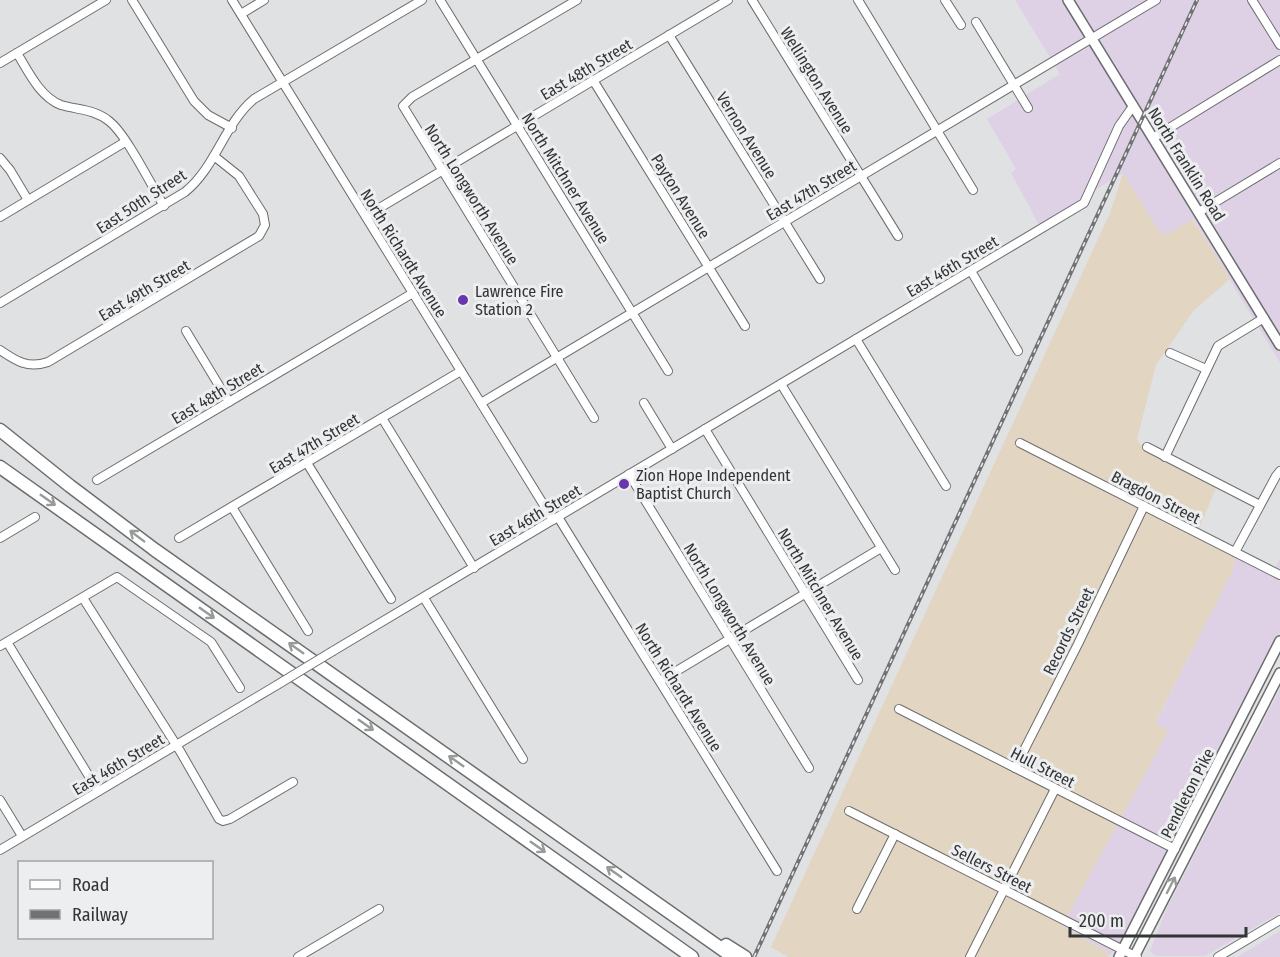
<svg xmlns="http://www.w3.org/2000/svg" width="1280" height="957" font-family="'Fira Sans Condensed',sans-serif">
<rect width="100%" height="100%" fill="#e0e1e3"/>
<g fill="#dfd1e5">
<path d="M 1015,0 L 1280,0 L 1280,363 L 1193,219 L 1167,235 L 1160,233 L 1123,173 L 1039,225 L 1011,173 L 1016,169 L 987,119 L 1060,74 Z"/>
<path d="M 1237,551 L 1274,569 L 1280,559 L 1280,633 L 1173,845 L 1120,944 L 1108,957 L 1107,952 L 1062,926 L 1168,731 L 1155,724 L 1232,572 Z"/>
<path d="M 1280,689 L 1280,913 L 1205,956 L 1155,956 L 1150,951 L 1166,910 Z"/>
<path d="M 1280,931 L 1280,957 L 1237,957 Z"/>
</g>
<path fill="#e2d5c1" d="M 1123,173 L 1160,233 L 1167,235 L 1192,219 L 1230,279 L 1194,310 L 1156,365 L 1137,439 L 1144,450 L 1216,488 L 1198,531 L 1237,551 L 1232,572 L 1155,723 L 1168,731 L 1062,926 L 1107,952 L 1108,957 L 788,957 L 771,947 L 1110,213 Z"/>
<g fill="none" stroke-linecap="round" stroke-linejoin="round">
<g stroke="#6c6d6f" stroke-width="10">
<g id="minor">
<path d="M 132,0 L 194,101 L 208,115 L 232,128"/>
<path d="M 232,0 L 553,520"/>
<path d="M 440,0 L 668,371"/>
<path d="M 577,0 L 412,97 L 403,106 L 594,418"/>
<path d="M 752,0 L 898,236"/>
<path d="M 858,0 L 973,190"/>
<path d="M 945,0 L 961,25"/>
<path d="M 1252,0 L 1280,45"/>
<path d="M 241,14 L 264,0"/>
<path d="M 976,22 L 1028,108"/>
<path d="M 669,35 L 820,279"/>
<path d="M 17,53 C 28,71 40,97 61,105 C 78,110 94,109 109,121 C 126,134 151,185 164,206"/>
<path d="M 0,63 L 106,0"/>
<path d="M 593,80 L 745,326"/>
<path d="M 1153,138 L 1280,60"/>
<path d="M 0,158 L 10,170 L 28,200"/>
<path d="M 1199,212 L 1280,163"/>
<path d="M 366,216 L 728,0"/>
<path d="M 0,217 L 125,142"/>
<path d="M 971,271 L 1018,351"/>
<path d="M 0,303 L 185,192 C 216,167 224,124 254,99 L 422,0"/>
<path d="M 186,331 L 229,402"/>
<path d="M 856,339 L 946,486"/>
<path d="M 0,350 C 16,361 28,369 48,362 L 259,236 L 265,225 L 263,214 L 239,176 L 214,156"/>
<path d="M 1170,353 L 1206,369"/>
<path d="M 781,384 L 895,570"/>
<path d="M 481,403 L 1156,0"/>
<path d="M 644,403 L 672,449"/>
<path d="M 382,418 L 474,568"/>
<path d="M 705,429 L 858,680"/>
<path d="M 1020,443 L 1280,575"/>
<path d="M 1147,447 L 1260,505"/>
<path d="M 1165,457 L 1218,346 L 1264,318"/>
<path d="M 307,463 L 391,599"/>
<path d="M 629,474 L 809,768"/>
<path d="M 97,480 L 413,293"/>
<path d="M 232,507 L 308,631"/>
<path d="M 558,517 L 777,871"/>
<path d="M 0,538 L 35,517"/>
<path d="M 179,538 L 461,371"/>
<path d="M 1235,552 L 1276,476 L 1280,471"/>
<path d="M 83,598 L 180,751 L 219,819 L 223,821 L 230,819 L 293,782"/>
<path d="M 424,598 L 523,759"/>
<path d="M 7,642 L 98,791"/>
<path d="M 0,646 L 117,577 L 211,642 L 240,688"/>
<path d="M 333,651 L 1084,203 L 1119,126 L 1133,106"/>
<path d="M 660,681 L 881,548"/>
<path d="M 899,709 L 1175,849"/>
<path d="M 1015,768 L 1078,644 L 1144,506"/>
<path d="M 0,800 L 22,836"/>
<path d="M 849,811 L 1137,957"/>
<path d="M 0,850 L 277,685"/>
<path d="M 857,909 L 895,834"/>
<path d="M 298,957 L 379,909"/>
<path d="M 970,957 L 1055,789"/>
<path d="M 1218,957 L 1280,920"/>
</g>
</g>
<g stroke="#6c6d6f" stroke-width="12">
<g id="major">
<path d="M 1068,0 L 1280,345"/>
<path d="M 1119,957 L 1280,641"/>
<path d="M 1134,957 L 1280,673"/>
</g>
</g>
<g stroke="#6c6d6f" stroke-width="15">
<g id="highway">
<path d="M 0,430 L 70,486 L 155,550 L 733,957"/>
<path d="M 0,467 L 692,957"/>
<path d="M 726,945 L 745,957"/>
</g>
</g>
<use href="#minor" stroke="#fff" stroke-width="8"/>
<use href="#major" stroke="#fff" stroke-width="9"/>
<use href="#highway" stroke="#fff" stroke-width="12"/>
<g stroke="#717273" stroke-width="4">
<path id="rail" d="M 754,957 L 1197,0"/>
</g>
<use href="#rail" stroke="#edeef0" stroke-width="1.5" stroke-dasharray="4.5" stroke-linecap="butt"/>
<g stroke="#6c6d6f" stroke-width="10" stroke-linecap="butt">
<path id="minor-bridge" d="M 277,685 L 333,651"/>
</g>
<use href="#minor-bridge" stroke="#fff" stroke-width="8"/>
</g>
<defs><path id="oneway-shaft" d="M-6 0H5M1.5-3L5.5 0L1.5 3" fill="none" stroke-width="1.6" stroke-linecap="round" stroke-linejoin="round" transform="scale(1.5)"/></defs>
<g stroke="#999a9a">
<use href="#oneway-shaft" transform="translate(48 500) rotate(35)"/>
<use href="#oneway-shaft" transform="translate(137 536) rotate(-143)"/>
<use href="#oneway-shaft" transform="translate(207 613) rotate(35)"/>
<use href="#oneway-shaft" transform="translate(296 648) rotate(-145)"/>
<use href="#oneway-shaft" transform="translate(366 725) rotate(35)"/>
<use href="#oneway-shaft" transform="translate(456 761) rotate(-145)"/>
<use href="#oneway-shaft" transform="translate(538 847) rotate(35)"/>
<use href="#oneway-shaft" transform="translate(614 872) rotate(-145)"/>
<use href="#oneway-shaft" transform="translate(1171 885) rotate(-63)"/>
</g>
<g fill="#6a36ad" stroke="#edeef0" stroke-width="2">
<circle cx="463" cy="300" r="6"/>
<circle cx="624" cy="484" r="6"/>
</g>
<g text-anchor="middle" stroke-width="6" stroke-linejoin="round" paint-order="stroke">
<g font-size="16" fill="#333435" stroke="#edeef0">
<text transform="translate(586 69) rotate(-31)" y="6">East 48th Street</text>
<text transform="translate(817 80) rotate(58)" y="6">Wellington Avenue</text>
<text transform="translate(747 135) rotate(58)" y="6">Vernon Avenue</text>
<text transform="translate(1187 164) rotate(58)" y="6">North Franklin Road</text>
<text transform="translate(566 178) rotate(58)" y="6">North Mitchner Avenue</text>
<text transform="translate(811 190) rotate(-31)" y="6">East 47th Street</text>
<text transform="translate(472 194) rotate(58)" y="6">North Longworth Avenue</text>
<text transform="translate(681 196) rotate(58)" y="6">Payton Avenue</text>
<text transform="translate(141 201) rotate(-33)" y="6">East 50th Street</text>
<text transform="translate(404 253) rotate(58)" y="6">North Richardt Avenue</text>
<text transform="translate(952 266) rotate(-31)" y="6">East 46th Street</text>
<text transform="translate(144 290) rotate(-31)" y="6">East 49th Street</text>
<text transform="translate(217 393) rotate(-31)" y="6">East 48th Street</text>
<text transform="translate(314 443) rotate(-31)" y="6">East 47th Street</text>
<text transform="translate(1156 497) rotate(27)" y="6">Bragdon Street</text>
<text transform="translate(535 515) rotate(-31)" y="6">East 46th Street</text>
<text transform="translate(821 594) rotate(59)" y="6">North Mitchner Avenue</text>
<text transform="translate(730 614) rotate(59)" y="6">North Longworth Avenue</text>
<text transform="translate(1068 631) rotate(-64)" y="6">Records Street</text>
<text transform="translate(679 687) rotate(58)" y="6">North Richardt Avenue</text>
<text transform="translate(118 764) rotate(-31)" y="6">East 46th Street</text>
<text transform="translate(1043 767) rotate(27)" y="6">Hull Street</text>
<text transform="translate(1187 793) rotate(-63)" y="6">Pendleton Pike</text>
<text transform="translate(992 868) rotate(27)" y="6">Sellers Street</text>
</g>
<g font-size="16" fill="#333435" stroke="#edeef0" text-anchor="start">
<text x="475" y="297">Lawrence Fire<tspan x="475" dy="18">Station 2</tspan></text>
<text x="636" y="481">Zion Hope Independent<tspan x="636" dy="18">Baptist Church</tspan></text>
</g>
</g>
<rect x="18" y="861" width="195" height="78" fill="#edeef0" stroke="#a3a4a5" stroke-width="1.5"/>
<rect x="30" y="880" width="30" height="9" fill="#ffffff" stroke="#a3a4a5" stroke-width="1.5"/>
<text x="72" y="891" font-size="18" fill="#333435">Road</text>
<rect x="30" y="910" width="30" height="9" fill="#717273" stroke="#a3a4a5" stroke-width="1.5"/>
<text x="72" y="921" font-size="18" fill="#333435">Railway</text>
<path d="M1070 927v9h176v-9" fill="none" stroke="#333435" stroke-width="3"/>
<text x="1079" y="927" font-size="18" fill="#333435" stroke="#edeef0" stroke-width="4.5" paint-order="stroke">200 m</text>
</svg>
